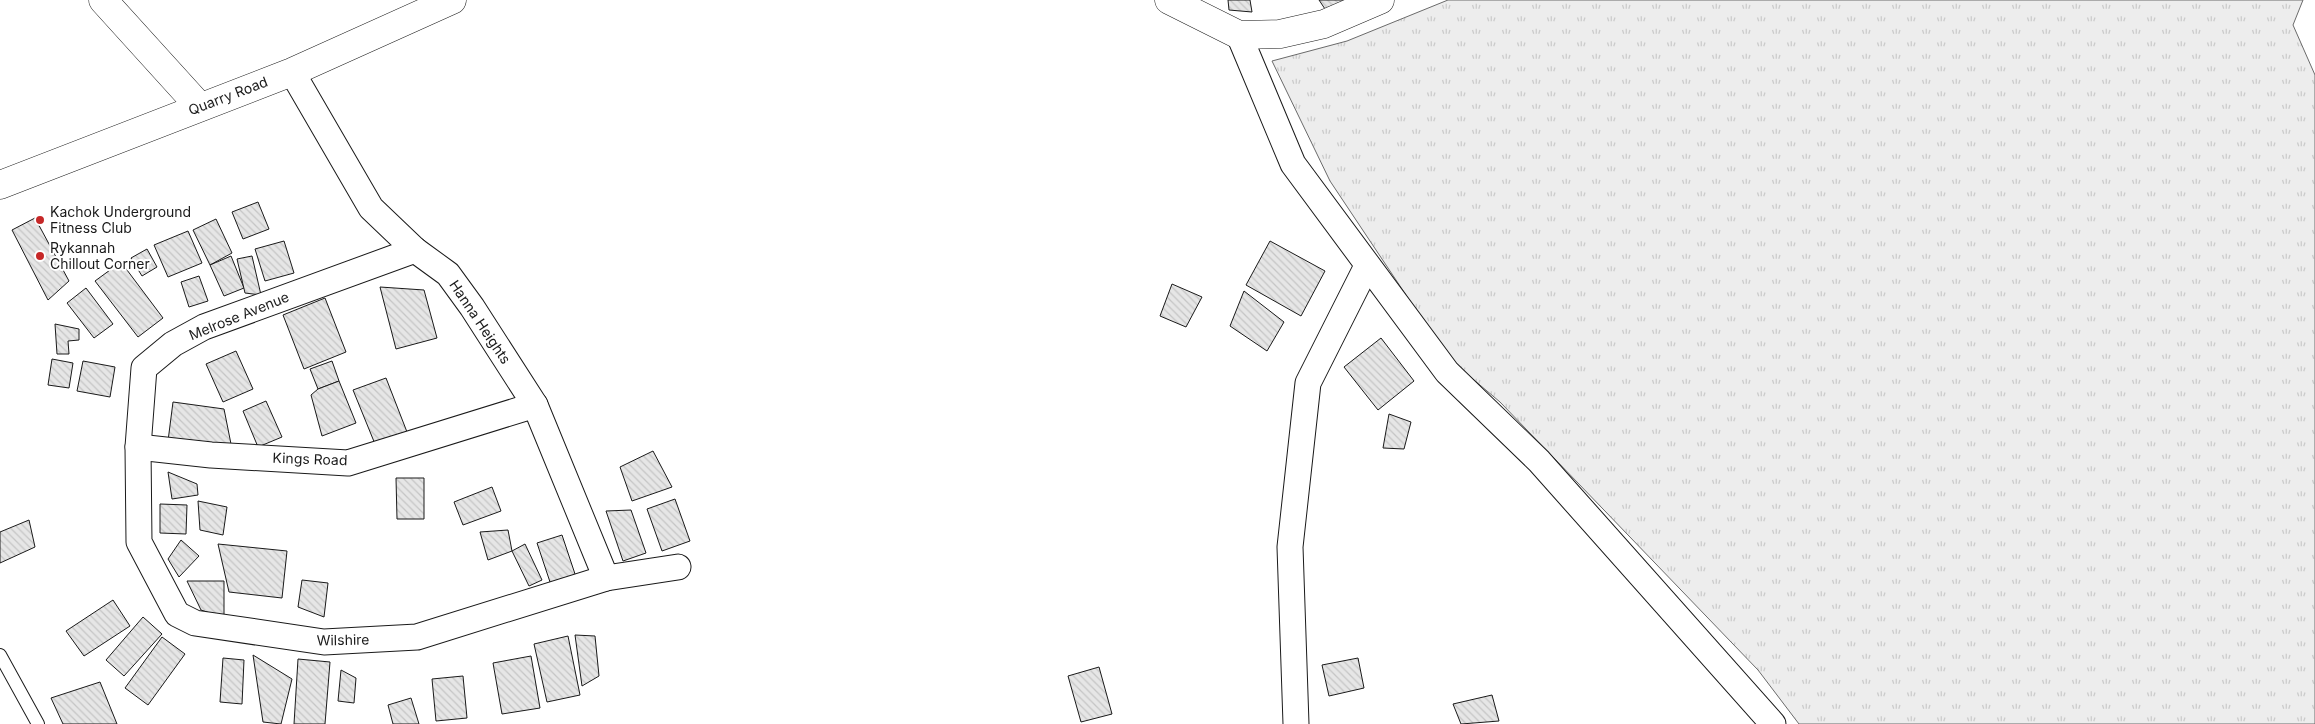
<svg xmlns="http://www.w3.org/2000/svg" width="2315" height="724" font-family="Inter,sans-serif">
<defs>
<pattern id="grass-tufts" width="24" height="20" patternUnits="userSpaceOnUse" patternTransform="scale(1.25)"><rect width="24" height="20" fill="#ededed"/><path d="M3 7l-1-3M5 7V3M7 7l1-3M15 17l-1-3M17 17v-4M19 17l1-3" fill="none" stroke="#cbcbcb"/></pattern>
<pattern id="building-back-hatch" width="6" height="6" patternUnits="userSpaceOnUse" patternTransform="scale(1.25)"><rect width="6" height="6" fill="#e6e6e6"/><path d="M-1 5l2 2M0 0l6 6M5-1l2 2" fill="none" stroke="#c5c5c5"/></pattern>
</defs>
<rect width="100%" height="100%" fill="#fff"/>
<path fill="url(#grass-tufts)" stroke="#6a6a6a" d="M 1448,0 L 2303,0 L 2293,25 L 2315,75 L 2315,724 L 1799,724 L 1758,670 L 1500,402 L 1448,358 L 1330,181 L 1272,61 L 1347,41 Z"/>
<g fill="url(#building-back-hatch)" stroke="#1a1a1a">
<path d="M 1228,0 L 1250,0 L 1252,12 L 1229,10 Z"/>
<path d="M 1319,0 L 1352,0 L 1327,12 Z"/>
<path d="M 258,202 L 269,229 L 243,239 L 232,212 Z"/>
<path d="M 35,218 L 69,281 L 48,300 L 12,230 Z"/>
<path d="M 216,219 L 232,253 L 210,265 L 193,230 Z"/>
<path d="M 188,231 L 202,263 L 168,277 L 154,245 Z"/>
<path d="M 284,241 L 294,273 L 265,281 L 255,249 Z"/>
<path d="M 1270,241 L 1325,271 L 1301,316 L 1246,285 Z"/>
<path d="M 147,249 L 157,267 L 142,276 L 131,258 Z"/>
<path d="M 231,256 L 244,288 L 224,296 L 210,265 Z"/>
<path d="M 252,256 L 261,295 L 245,293 L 237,259 Z"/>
<path d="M 121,262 L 163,318 L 138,337 L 95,281 Z"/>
<path d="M 199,276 L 208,301 L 189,307 L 181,282 Z"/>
<path d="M 1172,284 L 1202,297 L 1186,327 L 1160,316 Z"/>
<path d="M 380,287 L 424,290 L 437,338 L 396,349 Z"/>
<path d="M 86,288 L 113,324 L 94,338 L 67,303 Z"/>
<path d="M 1244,291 L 1284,322 L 1267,351 L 1230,326 Z"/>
<path d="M 325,298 L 346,352 L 304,369 L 283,315 Z"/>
<path d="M 55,324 L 79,329 L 79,340 L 68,341 L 69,354 L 57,354 Z"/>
<path d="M 1381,338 L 1414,381 L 1378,410 L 1344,367 Z"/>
<path d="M 236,351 L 253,389 L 223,402 L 206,364 Z"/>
<path d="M 52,359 L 73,363 L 69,388 L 48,385 Z"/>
<path d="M 83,361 L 115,367 L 110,397 L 77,391 Z"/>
<path d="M 332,361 L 339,381 L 318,389 L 310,369 Z"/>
<path d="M 386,378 L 407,432 L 375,444 L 353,390 Z"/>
<path d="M 339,381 L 356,423 L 322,436 L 311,395 L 318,389 Z"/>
<path d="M 266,401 L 282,437 L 258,447 L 243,411 Z"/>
<path d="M 173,402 L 224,409 L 232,449 L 168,441 Z"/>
<path d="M 1389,414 L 1411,422 L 1404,449 L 1383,448 Z"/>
<path d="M 653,451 L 672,487 L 632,501 L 620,467 Z"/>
<path d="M 168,472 L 197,484 L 198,495 L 172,499 Z"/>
<path d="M 396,478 L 424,478 L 424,519 L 397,519 Z"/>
<path d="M 492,487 L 501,511 L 463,525 L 454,502 Z"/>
<path d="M 675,499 L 690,541 L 662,551 L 647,509 Z"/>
<path d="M 198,501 L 227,507 L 223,535 L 200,530 Z"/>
<path d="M 160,504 L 187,505 L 186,534 L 160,533 Z"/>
<path d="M 631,510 L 646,553 L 623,561 L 606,511 Z"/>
<path d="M 29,520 L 35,547 L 0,563 L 0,532 Z"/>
<path d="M 508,530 L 512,551 L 488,560 L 480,532 Z"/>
<path d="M 562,535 L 577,580 L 552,588 L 537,543 Z"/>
<path d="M 181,540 L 199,556 L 179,577 L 168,559 Z"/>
<path d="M 218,544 L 287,551 L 282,598 L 229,592 Z"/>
<path d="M 525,544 L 542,580 L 529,586 L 512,551 Z"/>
<path d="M 302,580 L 328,583 L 324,617 L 298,607 Z"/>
<path d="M 187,581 L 224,581 L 224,618 L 201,610 Z"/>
<path d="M 113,600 L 130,626 L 84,656 L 66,631 Z"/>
<path d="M 143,617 L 162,634 L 124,676 L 106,660 Z"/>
<path d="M 575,635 L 595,636 L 599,676 L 582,686 Z"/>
<path d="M 568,636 L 580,695 L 547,702 L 534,644 Z"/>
<path d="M 162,637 L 185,654 L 148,705 L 125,688 Z"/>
<path d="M 253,655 L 292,679 L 281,724 L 263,722 Z"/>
<path d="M 531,656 L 540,708 L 502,714 L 493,663 Z"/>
<path d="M 223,658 L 244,660 L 242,704 L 220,702 Z"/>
<path d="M 1358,658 L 1364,688 L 1329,696 L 1322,665 Z"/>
<path d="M 298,659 L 330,662 L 325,724 L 294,724 Z"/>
<path d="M 1099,667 L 1112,714 L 1081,722 L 1068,676 Z"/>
<path d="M 341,670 L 356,678 L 354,703 L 338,701 Z"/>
<path d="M 463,676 L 467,718 L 436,721 L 432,679 Z"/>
<path d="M 100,682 L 117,724 L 63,724 L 51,698 Z"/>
<path d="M 1492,695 L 1499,721 L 1461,724 L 1453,704 Z"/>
<path d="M 411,698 L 419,724 L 393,724 L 388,705 Z"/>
</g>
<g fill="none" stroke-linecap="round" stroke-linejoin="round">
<g stroke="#1a1a1a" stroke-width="14">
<path id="service" d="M 0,655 L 38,724"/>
</g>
<g stroke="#1a1a1a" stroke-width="27">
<g id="minor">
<path d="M 1239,35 L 1293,164 L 1447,372 L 1539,461 L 1773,724"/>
<path d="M 292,72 L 371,208 L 415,250 L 448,274 L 472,307 L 535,405 L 606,578"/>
<path d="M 415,250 L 204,327 L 173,344 L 144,368 L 138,447 L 139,542 L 177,614 L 195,623 L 324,642 L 417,637 L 606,578 L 678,567"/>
<path d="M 138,447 L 211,455 L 348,463 L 535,405"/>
<path d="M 1296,724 L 1290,547 L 1308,383 L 1367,266"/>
</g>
</g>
<g stroke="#1a1a1a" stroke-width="29">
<g id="tertiary">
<path d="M 103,0 L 200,107"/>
<path d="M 1169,0 L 1239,35 L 1280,34 L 1324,24 L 1380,0"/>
<path d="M 0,185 L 292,72 L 452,0"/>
</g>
</g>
<use href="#service" stroke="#fff" stroke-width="12"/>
<use href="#minor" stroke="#fff" stroke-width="25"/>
<use href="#tertiary" stroke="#fff" stroke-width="28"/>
</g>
<g fill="#c62828" stroke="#fff" stroke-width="2">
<circle cx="40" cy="220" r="5"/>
<circle cx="40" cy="256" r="5"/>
</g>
<g text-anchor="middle" stroke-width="4" stroke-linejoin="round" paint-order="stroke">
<g font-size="14" fill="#1a1a1a" stroke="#fff">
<text transform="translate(228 96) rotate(-21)" y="5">Quarry Road</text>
<text transform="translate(239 316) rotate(-22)" y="5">Melrose Avenue</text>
<text transform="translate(480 322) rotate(56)" y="5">Hanna Heights</text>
<text transform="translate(310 459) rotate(2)" y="5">Kings Road</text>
<text transform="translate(343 640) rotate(-1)" y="5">Wilshire</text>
</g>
<g font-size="14" fill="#1a1a1a" stroke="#fff" text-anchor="start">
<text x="50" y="217">Kachok Underground<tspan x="50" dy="16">Fitness Club</tspan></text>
<text x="50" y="253">Rykannah<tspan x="50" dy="16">Chillout Corner</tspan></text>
</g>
</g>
</svg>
